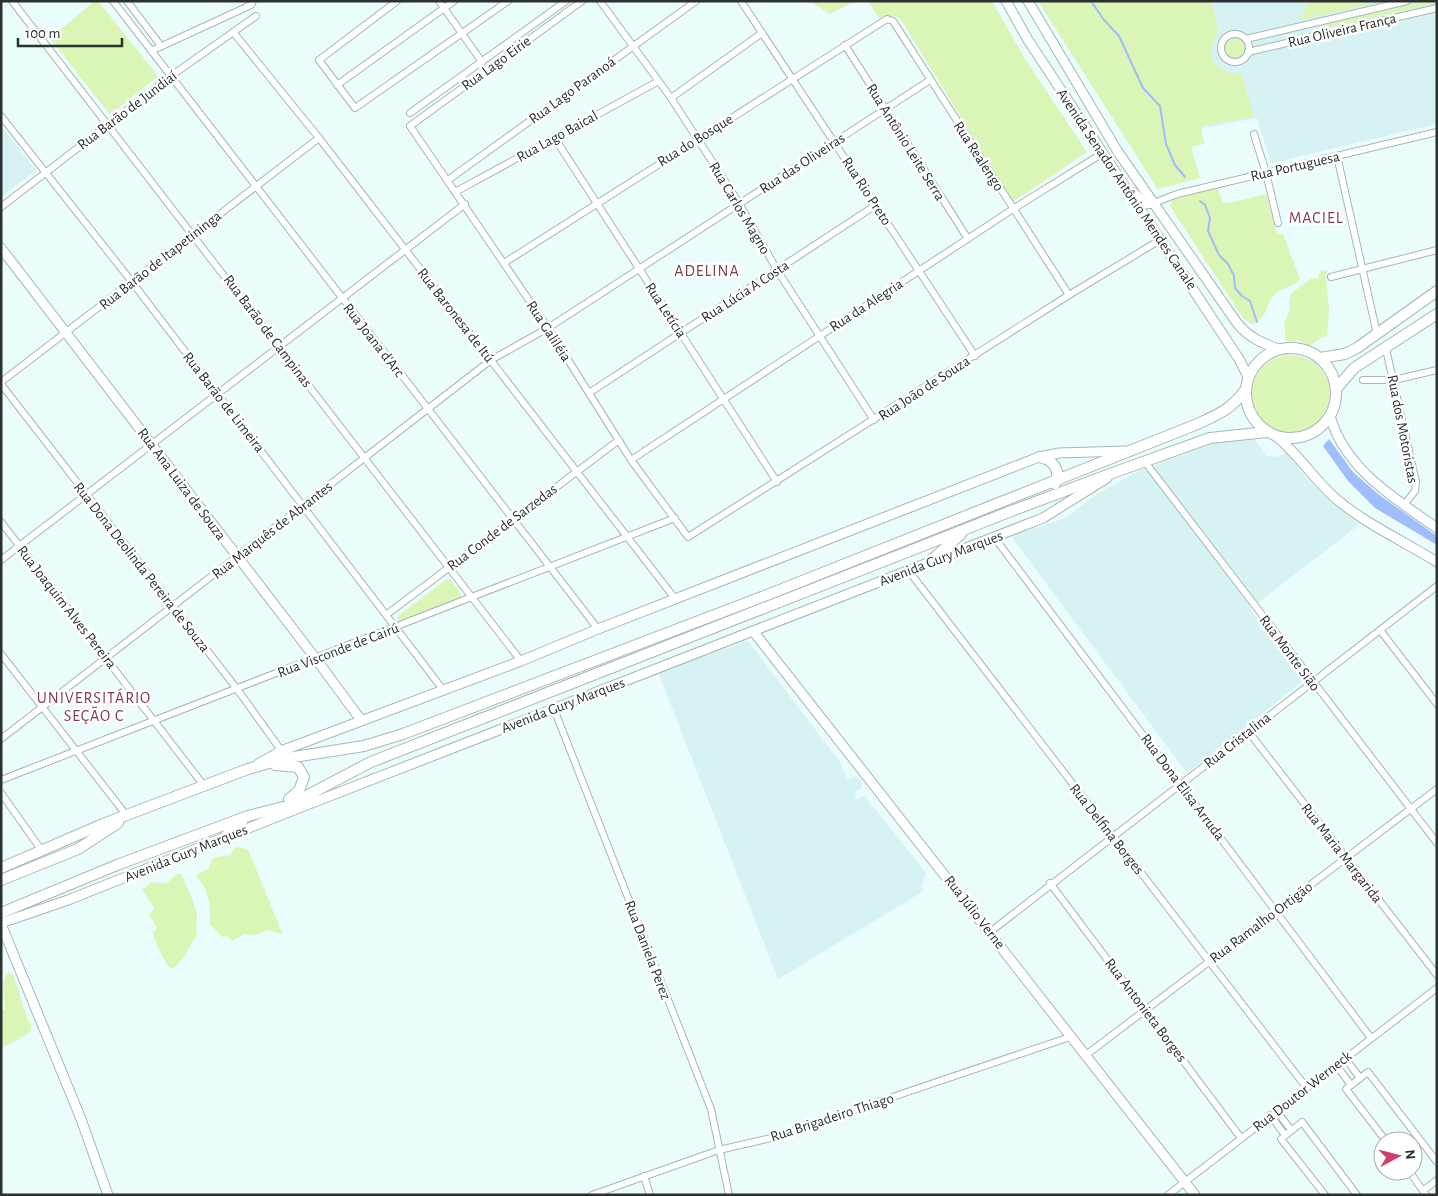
<svg xmlns="http://www.w3.org/2000/svg" width="1438" height="1196" font-family="'Alegreya Sans',sans-serif">
<rect width="100%" height="100%" fill="#eafcfc"/>
<g fill="#d7f2f2">
<path d="M 1038,1 L 1437,1 L 1437,124 L 1271,163 L 1257,118 L 1187,131 L 1158,189 Z"/>
<path d="M 1,126 L 36,170 L 1,197 Z"/>
<path d="M 1254,439 L 1267,456 L 1278,457 L 1286,452 L 1304,475 L 1328,500 L 1360,524 L 1250,609 L 1304,680 L 1187,773 L 1013,539 L 1014,535 L 1066,518 L 1095,495 L 1137,472 L 1224,440 Z"/>
<path d="M 748,641 L 840,762 L 848,780 L 855,776 L 862,780 L 862,787 L 855,792 L 856,799 L 865,796 L 926,873 L 921,886 L 924,891 L 778,979 L 658,672 Z"/>
</g>
<g fill="#dbf5b6">
<path d="M 95,1 L 98,1 L 158,76 L 110,115 L 50,38 Z"/>
<path d="M 810,1 L 855,1 L 830,14 Z"/>
<path d="M 868,1 L 992,1 L 1025,59 L 1087,152 L 1013,202 L 901,20 L 895,16 L 879,18 Z"/>
<path d="M 1038,1 L 1211,1 C 1213,10 1218,23 1217,32 C 1217,37 1213,42 1212,47 C 1208,66 1226,75 1241,73 L 1254,116 L 1201,126 L 1204,144 L 1191,147 L 1200,178 L 1158,189 Z"/>
<path d="M 1309,1 L 1363,1 L 1371,4 L 1300,20 Z"/>
<path d="M 1424,1 L 1437,3 L 1322,29 L 1318,26 Z"/>
<circle cx="1235" cy="48" r="10"/>
<path d="M 1217,187 L 1223,202 L 1229,203 L 1266,194 L 1277,234 L 1283,234 L 1300,279 C 1293,288 1281,287 1273,296 C 1264,308 1270,315 1252,324 L 1243,318 L 1170,206 L 1172,200 Z"/>
<path d="M 1321,270 L 1328,271 L 1326,276 L 1329,311 L 1327,336 L 1319,339 L 1310,346 L 1297,340 L 1293,343 L 1286,341 L 1284,324 L 1290,310 L 1289,300 L 1292,293 L 1310,279 L 1318,278 Z"/>
<circle cx="1291" cy="394" r="39"/>
<path d="M 447,579 L 450,579 L 461,594 L 461,597 L 400,621 L 397,619 L 398,616 Z"/>
<path d="M 235,847 L 248,849 L 283,935 L 269,930 L 255,935 L 244,934 L 232,941 L 227,936 L 222,937 L 209,923 C 213,913 207,882 196,878 L 199,873 L 208,869 L 213,858 L 230,855 Z"/>
<path d="M 177,874 L 181,874 C 185,882 197,908 197,916 C 197,923 195,928 197,936 C 188,946 185,962 171,969 C 165,964 154,940 153,932 L 157,928 L 149,914 L 155,909 L 142,890 L 152,882 L 166,884 Z"/>
<path d="M 9,972 L 13,975 L 27,1018 L 31,1024 L 31,1030 L 25,1036 L 1,1048 L 1,1011 L 5,1009 C 4,997 0,979 9,972 Z"/>
</g>
<path fill="#9fbefb" d="M 1329,439 L 1353,472 L 1378,494 L 1437,536 L 1437,545 L 1375,508 L 1348,481 L 1323,446 Z"/>
<g fill="none" stroke-linecap="round" stroke-linejoin="round">
<g stroke="#9fbefb" stroke-width="2">
<path d="M 1091,1 L 1104,20 L 1119,36 L 1143,88 L 1160,106 L 1166,144 L 1175,165 L 1185,177"/>
<path d="M 1200,201 L 1205,205 L 1210,218 L 1208,231 L 1219,255 L 1228,264 L 1234,276 L 1235,288 L 1242,296 L 1250,301 L 1257,322"/>
</g>
<g stroke="#a6b7b6" stroke-width="8">
<g id="minor">
<path d="M 12,1 L 521,661"/>
<path d="M 113,1 L 598,629"/>
<path d="M 127,1 L 161,46"/>
<path d="M 397,1 L 319,60 L 355,108 L 508,1"/>
<path d="M 439,1 L 482,62"/>
<path d="M 582,1 L 410,126 L 548,328 L 631,460 L 688,537 L 1069,295 L 1160,240"/>
<path d="M 600,1 L 671,98 L 739,203 L 777,270 L 874,420"/>
<path d="M 741,1 L 975,356"/>
<path d="M 233,32 L 319,138 L 676,600"/>
<circle cx="1235" cy="48" r="14"/>
<path d="M 1246,39 L 1407,1"/>
<path d="M 845,45 L 968,239"/>
<path d="M 151,51 L 251,5 L 253,1"/>
<path d="M 1248,52 L 1437,8"/>
<path d="M 337,85 L 454,1"/>
<path d="M 671,98 L 762,33"/>
<path d="M 410,113 L 566,1"/>
<path d="M 1,116 L 132,282 L 444,691"/>
<path d="M 1254,134 L 1266,173 L 1278,223"/>
<path d="M 554,137 L 777,482"/>
<path d="M 1337,156 L 1377,334"/>
<path d="M 448,180 L 696,1"/>
<path d="M 457,191 L 657,82"/>
<path d="M 1154,203 L 1177,194 L 1437,132"/>
<path d="M 1,207 L 171,76 L 256,16"/>
<path d="M 504,263 L 887,19 L 893,21 L 1069,295"/>
<path d="M 1331,277 L 1437,250"/>
<path d="M 1386,349 L 1416,482 L 1415,491 L 1404,505"/>
<path d="M 1363,380 L 1394,380 L 1437,370"/>
<path d="M 1,382 L 319,138"/>
<path d="M 1,384 L 237,689 L 283,753"/>
<path d="M 589,393 L 876,205"/>
<path d="M 631,460 L 1013,209 L 1103,153"/>
<path d="M 1145,462 L 1437,843"/>
<path d="M 1,522 L 205,787"/>
<path d="M 994,537 L 1371,1038"/>
<path d="M 1,560 L 465,204"/>
<path d="M 908,570 L 1306,1087"/>
<path d="M 386,615 L 619,440"/>
<path d="M 1380,630 L 1437,704"/>
<path d="M 1,654 L 127,816"/>
<path d="M 554,709 L 711,1109 L 729,1195"/>
<path d="M 1248,731 L 1437,975"/>
<path d="M 1,739 L 491,360 L 548,328 L 930,80"/>
<path d="M 1,780 L 675,518"/>
<path d="M 1,793 L 42,851"/>
<path d="M 1050,883 L 1241,1138"/>
<path d="M 990,932 L 1437,586"/>
<path d="M 1086,1055 L 1437,789"/>
<path d="M 1345,1058 L 1360,1078"/>
<path d="M 1336,1065 L 1351,1085"/>
<path d="M 1276,1110 L 1291,1130"/>
<path d="M 1270,1115 L 1285,1135"/>
<path d="M 1386,1141 L 1346,1089 L 1368,1072 L 1437,1162"/>
<path d="M 1409,1171 L 1426,1195"/>
<path d="M 644,1176 L 650,1195"/>
<path d="M 1424,1190 L 1437,1180"/>
<path d="M 592,1195 L 719,1150 L 771,1138 L 1070,1037"/>
<path d="M 1168,1195 L 1437,988"/>
<path d="M 1325,1195 L 1281,1139 L 1302,1122 L 1357,1195"/>
</g>
</g>
<g stroke="#a6b7b6" stroke-width="11">
<g id="tertiary">
<path d="M 1,248 L 316,659 L 361,720"/>
<path d="M 753,631 L 1195,1195"/>
<path d="M 1,924 L 81,1119 L 108,1195"/>
</g>
</g>
<g stroke="#a6b7b6" stroke-width="11">
<g id="secondary">
<path d="M 1006,1 L 1028,40 L 1239,359 L 1248,377"/>
<path d="M 1028,1 L 1118,152 L 1237,323 C 1248,337 1262,343 1278,349"/>
<path d="M 1134,193 L 1145,204 L 1154,203"/>
<path d="M 1330,416 C 1345,469 1394,498 1437,528"/>
<path d="M 1276,436 C 1298,454 1313,478 1334,497 C 1365,524 1402,540 1437,562"/>
<path d="M 258,764 L 281,751 L 521,661 L 598,629 L 1039,457 L 1059,453 L 1126,451"/>
<path d="M 1,923 L 68,900 L 299,808 L 1043,518 L 1107,478"/>
</g>
</g>
<g stroke="#a6b7b6" stroke-width="12">
<g id="primary">
<circle cx="1291" cy="393" r="45"/>
<path d="M 1320,358 L 1345,354 L 1357,348 L 1437,291"/>
<path d="M 1336,389 L 1354,368 L 1437,314"/>
<path d="M 1039,457 C 1052,459 1062,470 1055,484"/>
<path d="M 928,563 L 961,534"/>
<path d="M 275,765 L 298,767 L 304,777 L 299,791 L 289,799"/>
<path d="M 222,839 L 242,822"/>
<path d="M 1,868 L 103,824 L 248,769 L 287,758 L 364,746 L 403,734 L 772,593 L 1195,425 C 1217,415 1231,410 1246,389"/>
<path d="M 1,880 L 78,849 L 118,823"/>
<path d="M 1,913 L 117,865 L 248,816 L 287,806 L 371,762 L 1014,510 L 1118,471 L 1210,438 L 1267,432"/>
</g>
</g>
<use href="#minor" stroke="#fff" stroke-width="6"/>
<use href="#tertiary" stroke="#fff" stroke-width="9"/>
<use href="#secondary" stroke="#fff" stroke-width="9"/>
<use href="#primary" stroke="#fff" stroke-width="10"/>
</g>
<g text-anchor="middle" stroke-width="5" stroke-linejoin="round" paint-order="stroke">
<g font-size="15" fill="#2b3131" stroke="#fff">
<text transform="translate(1342 30) rotate(-13)" y="5">Rua Oliveira França</text>
<text transform="translate(496 63) rotate(-36)" y="5">Rua Lago Eirie</text>
<text transform="translate(572 90) rotate(-36)" y="5">Rua Lago Paranoá</text>
<text transform="translate(127 110) rotate(-37)" y="5">Rua Barão de Jundiaí</text>
<text transform="translate(557 136) rotate(-29)" y="5">Rua Lago Baical</text>
<text transform="translate(695 140) rotate(-32)" y="5">Rua do Bosque</text>
<text transform="translate(906 142) rotate(58)" y="5">Rua Antônio Leite Serra</text>
<text transform="translate(979 156) rotate(57)" y="5">Rua Realengo</text>
<text transform="translate(802 163) rotate(-33)" y="5">Rua das Oliveiras</text>
<text transform="translate(1295 166) rotate(-13)" y="5">Rua Portuguesa</text>
<text transform="translate(1127 189) rotate(56)" y="5">Avenida Senador Antônio Mendes Canale</text>
<text transform="translate(867 191) rotate(57)" y="5">Rua Rio Preto</text>
<text transform="translate(740 208) rotate(59)" y="5">Rua Carlos Magno</text>
<text transform="translate(160 260) rotate(-38)" y="5">Rua Barão de Itapetininga</text>
<text transform="translate(745 291) rotate(-33)" y="5">Rua Lúcia A Costa</text>
<text transform="translate(866 305) rotate(-33)" y="5">Rua da Alegria</text>
<text transform="translate(666 310) rotate(57)" y="5">Rua Letícia</text>
<text transform="translate(456 315) rotate(52)" y="5">Rua Baronesa de Itú</text>
<text transform="translate(268 331) rotate(53)" y="5">Rua Barão de Campinas</text>
<text transform="translate(549 331) rotate(57)" y="5">Rua Galiléia</text>
<text transform="translate(374 340) rotate(52)" y="5">Rua Joana d'Arc</text>
<text transform="translate(924 388) rotate(-33)" y="5">Rua João de Souza</text>
<text transform="translate(224 402) rotate(52)" y="5">Rua Barão de Limeira</text>
<text transform="translate(1403 429) rotate(79)" y="5">Rua dos Motoristas</text>
<text transform="translate(182 484) rotate(53)" y="5">Rua Ana Luiza de Souza</text>
<text transform="translate(502 527) rotate(-37)" y="5">Rua Conde de Sarzedas</text>
<text transform="translate(272 530) rotate(-38)" y="5">Rua Marquês de Abrantes</text>
<text transform="translate(941 558) rotate(-21)" y="5">Avenida Gury Marques</text>
<text transform="translate(142 567) rotate(52)" y="5">Rua Dona Deolinda Pereira de Souza</text>
<text transform="translate(67 607) rotate(52)" y="5">Rua Joaquim Alves Pereira</text>
<text transform="translate(338 650) rotate(-21)" y="5">Rua Visconde de Cairú</text>
<text transform="translate(1290 653) rotate(53)" y="5">Rua Monte Sião</text>
<text transform="translate(563 705) rotate(-21)" y="5">Avenida Gury Marques</text>
<text transform="translate(1237 740) rotate(-38)" y="5">Rua Cristalina</text>
<text transform="translate(1183 787) rotate(53)" y="5">Rua Dona Elisa Arruda</text>
<text transform="translate(1107 829) rotate(52)" y="5">Rua Delfina Borges</text>
<text transform="translate(186 853) rotate(-22)" y="5">Avenida Gury Marques</text>
<text transform="translate(1342 853) rotate(52)" y="5">Rua Maria Margarida</text>
<text transform="translate(975 912) rotate(52)" y="5">Rua Júlio Verne</text>
<text transform="translate(1261 922) rotate(-37)" y="5">Rua Ramalho Ortigão</text>
<text transform="translate(648 950) rotate(69)" y="5">Rua Daniela Perez</text>
<text transform="translate(1146 1010) rotate(53)" y="5">Rua Antonieta Borges</text>
<text transform="translate(1302 1091) rotate(-38)" y="5">Rua Doutor Werneck</text>
<text transform="translate(832 1117) rotate(-18)" y="5">Rua Brigadeiro Thiago</text>
</g>
<g font-size="16" letter-spacing="1" fill="#843c4c" stroke="#fff">
<text x="1316" y="223">MACIEL</text>
<text x="707" y="276">ADELINA</text>
<text x="94" y="703">UNIVERSITÁRIO<tspan x="94" dy="18">SEÇÃO C</tspan></text>
</g>
</g>
<rect width="1438" height="1196" fill="none" stroke="#2b3131" stroke-width="5"/>
<g transform="translate(1398 1156) rotate(83)"><circle r="24" fill="#ffffff" stroke="#aaadad"/>
<path d="M0-4L9 19L0 12L-9 19Z" fill="#cf4169"/>
<text y="-8" font-size="14" font-weight="bold" text-anchor="middle" fill="#2b3131">N</text>
</g>
<path d="M18 38v8h104v-8" fill="none" stroke="#2b3131" stroke-width="2.5"/>
<text x="25" y="38" font-size="15" fill="#2b3131" stroke="#ffffff" stroke-width="4" paint-order="stroke">100 m</text>
</svg>
